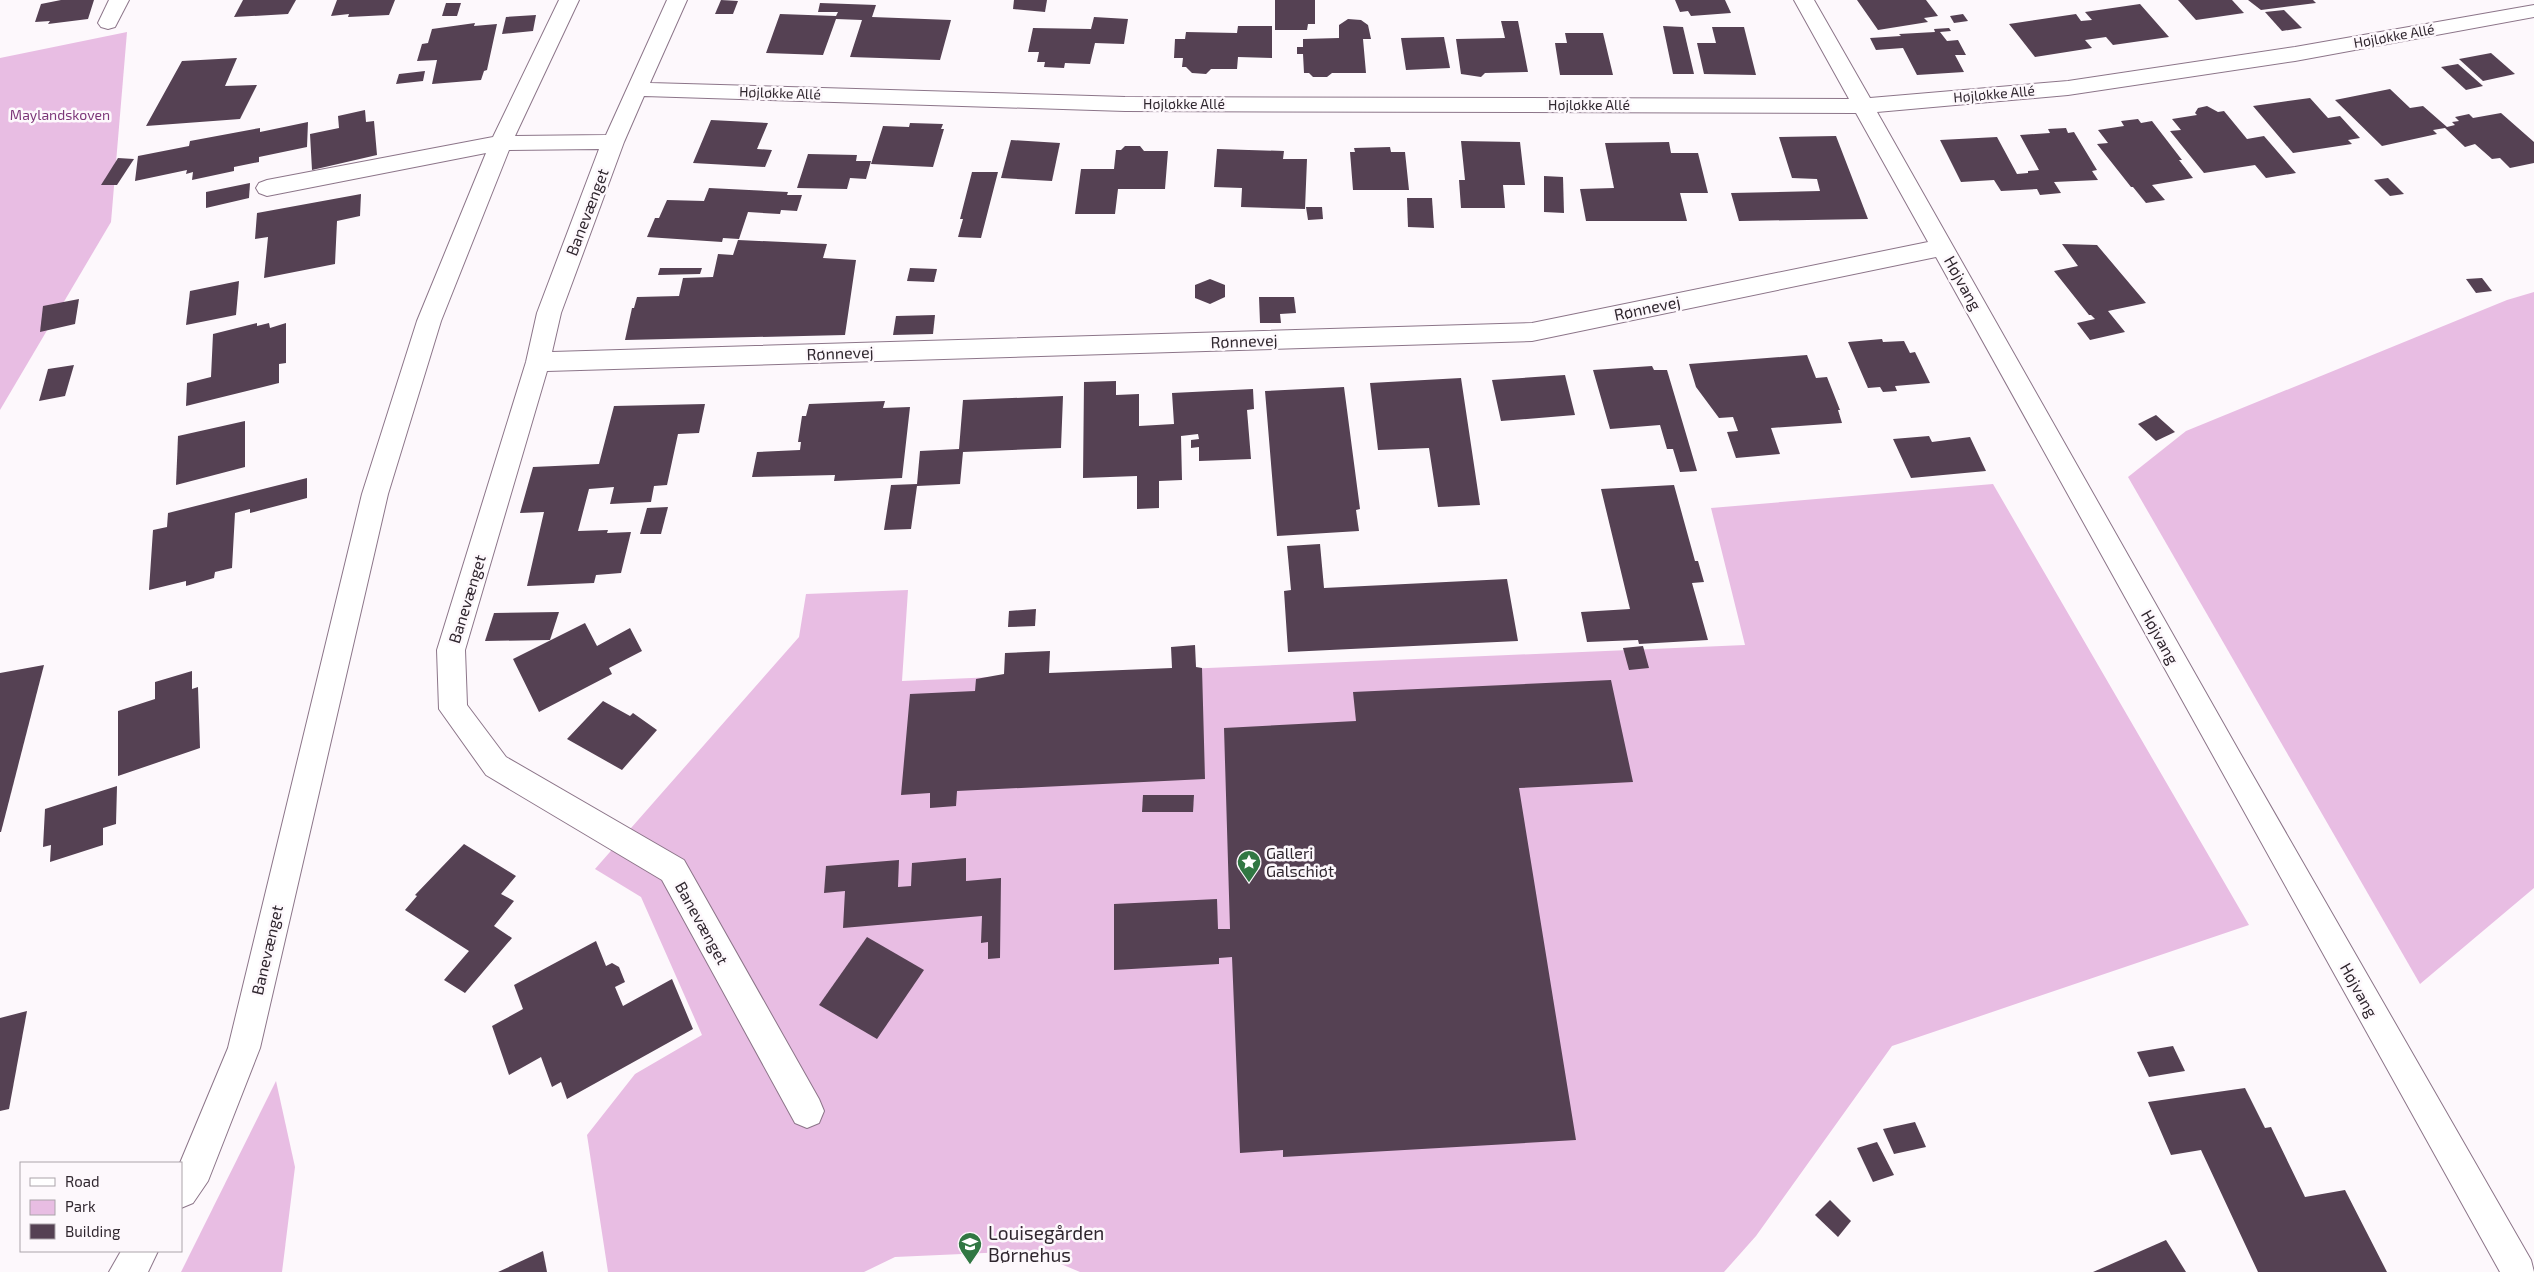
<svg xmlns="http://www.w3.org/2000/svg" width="2534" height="1272" font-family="'Exo 2',sans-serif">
<rect width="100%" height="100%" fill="#fdf8fc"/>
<g fill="#e8bde3">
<path d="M 127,32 L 111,222 L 0,410 L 0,58 Z"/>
<path d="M 2534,292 L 2534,888 L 2420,984 L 2128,477 L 2186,431 L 2507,300 Z"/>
<path d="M 1993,484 L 2249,925 L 1892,1046 L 1756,1236 L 1724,1272 L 1080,1272 L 1030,1251 L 895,1257 L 864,1272 L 608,1272 L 587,1135 L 635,1074 L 702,1035 L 641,897 L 595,869 L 799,637 L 806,594 L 908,590 L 902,681 L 1745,645 L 1711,508 Z"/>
<path d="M 276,1081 L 295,1167 L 282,1272 L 181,1272 Z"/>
</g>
<g fill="#554153">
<path d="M 61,0 L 94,0 L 88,19 L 48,24 L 50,21 L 35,22 L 41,4 Z"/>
<path d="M 243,0 L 296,0 L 288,14 L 234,17 Z"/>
<path d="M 337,0 L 395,0 L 389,15 L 348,17 L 349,14 L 331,16 Z"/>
<path d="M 721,0 L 738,1 L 733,14 L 715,14 Z"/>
<path d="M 1014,0 L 1047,0 L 1045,12 L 1013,9 Z"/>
<path d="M 1275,0 L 1315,0 L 1315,24 L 1308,24 L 1307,30 L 1275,30 Z"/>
<path d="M 1675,0 L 1725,0 L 1731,13 L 1691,16 L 1688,11 L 1680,12 Z"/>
<path d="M 1857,0 L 1926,0 L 1938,16 L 1924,18 L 1928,22 L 1878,30 Z"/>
<path d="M 2178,0 L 2232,0 L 2244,13 L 2196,20 Z"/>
<path d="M 2248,0 L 2313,0 L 2316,3 L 2261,10 Z"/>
<path d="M 446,3 L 461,3 L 457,16 L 442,16 Z"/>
<path d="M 820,3 L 876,5 L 872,17 L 951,20 L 940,60 L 850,57 L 862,20 L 836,19 L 823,55 L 766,53 L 780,14 L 836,16 L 838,12 L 818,12 Z"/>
<path d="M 2140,4 L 2169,37 L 2113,45 L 2106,37 L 2085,40 L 2092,48 L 2035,57 L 2009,24 L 2076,14 L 2081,21 L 2092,20 L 2085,12 Z"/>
<path d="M 2284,10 L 2302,28 L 2282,31 L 2265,12 Z"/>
<path d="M 1963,14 L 1968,21 L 1954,23 L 1950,16 Z"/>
<path d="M 536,15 L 533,31 L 502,34 L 506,17 Z"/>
<path d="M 1094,17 L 1128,19 L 1124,44 L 1095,43 L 1090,64 L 1065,63 L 1064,68 L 1044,67 L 1045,62 L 1037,62 L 1039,52 L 1028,52 L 1033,28 L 1091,29 Z"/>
<path d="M 1348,19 L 1361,20 L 1368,25 L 1371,39 L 1363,39 L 1366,73 L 1332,73 L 1327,77 L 1313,77 L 1309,73 L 1304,73 L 1303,54 L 1297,54 L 1297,47 L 1303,47 L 1303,39 L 1339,38 L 1339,25 Z"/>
<path d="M 1501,21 L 1518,21 L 1528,72 L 1485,73 L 1481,77 L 1461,74 L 1456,39 L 1505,38 Z"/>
<path d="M 475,23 L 474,26 L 497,24 L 487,70 L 484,71 L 481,80 L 432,84 L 437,60 L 417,61 L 422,44 L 428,43 L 432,29 Z"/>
<path d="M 1238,26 L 1272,26 L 1272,58 L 1238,57 L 1237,69 L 1211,69 L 1206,74 L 1192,73 L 1186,67 L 1182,67 L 1183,58 L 1174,58 L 1175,39 L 1185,39 L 1186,32 L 1237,33 Z"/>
<path d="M 1663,26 L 1683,27 L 1694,74 L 1673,74 Z"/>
<path d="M 1712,27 L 1744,27 L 1756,75 L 1704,74 L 1697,43 L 1716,43 Z"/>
<path d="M 1949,28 L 1951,31 L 1940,32 L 1947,41 L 1958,40 L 1966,55 L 1955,55 L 1964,72 L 1917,75 L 1903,48 L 1876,50 L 1870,38 L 1901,36 L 1899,34 L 1935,32 L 1934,29 Z"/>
<path d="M 1565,33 L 1603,33 L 1613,75 L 1560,75 L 1555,43 L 1567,43 Z"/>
<path d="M 1444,37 L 1450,68 L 1406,70 L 1401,38 Z"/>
<path d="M 2491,53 L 2515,74 L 2483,81 L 2459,59 Z"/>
<path d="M 237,58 L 225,86 L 257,85 L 240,119 L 146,126 L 182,61 Z"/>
<path d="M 2458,64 L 2483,86 L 2466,90 L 2441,67 Z"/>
<path d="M 425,71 L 423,81 L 396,84 L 399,74 Z"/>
<path d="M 2390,89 L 2410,108 L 2423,106 L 2447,127 L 2455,125 L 2452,122 L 2459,121 L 2455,117 L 2469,114 L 2473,118 L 2501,113 L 2534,142 L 2534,163 L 2510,168 L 2500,158 L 2492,159 L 2475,144 L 2465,147 L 2445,128 L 2433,130 L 2437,134 L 2382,146 L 2335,100 Z"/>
<path d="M 2310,98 L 2328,118 L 2340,116 L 2360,138 L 2348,140 L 2352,144 L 2293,153 L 2253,106 Z"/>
<path d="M 2207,106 L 2218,112 L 2224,111 L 2247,139 L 2264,136 L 2296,173 L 2266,178 L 2255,165 L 2204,173 L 2170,131 L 2181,130 L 2172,119 L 2197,115 L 2195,113 L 2198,108 Z"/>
<path d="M 365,110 L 366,122 L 374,121 L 377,155 L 312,170 L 310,134 L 339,128 L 338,116 Z"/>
<path d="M 2138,119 L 2141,123 L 2152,121 L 2182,160 L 2179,160 L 2193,178 L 2152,185 L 2165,200 L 2146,203 L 2133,187 L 2131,187 L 2097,144 L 2108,143 L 2098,130 L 2124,126 L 2121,121 Z"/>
<path d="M 711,120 L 768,123 L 757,149 L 772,150 L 765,167 L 693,163 Z"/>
<path d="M 308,122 L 307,147 L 259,157 L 259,162 L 234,167 L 234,171 L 192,180 L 193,172 L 186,174 L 187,170 L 135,181 L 138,156 L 189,146 L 190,141 L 260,128 L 260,132 Z"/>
<path d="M 910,123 L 943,124 L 941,129 L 944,129 L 933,167 L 871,164 L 883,126 L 909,127 Z"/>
<path d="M 2066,128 L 2068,133 L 2074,132 L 2097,170 L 2092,171 L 2098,180 L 2054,182 L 2061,193 L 2040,195 L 2037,189 L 2001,191 L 1994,180 L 1961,182 L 1940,140 L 1997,137 L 2017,174 L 2028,173 L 2028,171 L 2039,170 L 2020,135 L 2050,133 L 2048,129 Z"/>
<path d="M 1836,136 L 1868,219 L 1739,221 L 1731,193 L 1820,191 L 1817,179 L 1792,178 L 1779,137 Z"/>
<path d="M 1011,140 L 1060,143 L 1052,181 L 1001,178 Z"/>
<path d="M 1461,141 L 1520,142 L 1525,185 L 1503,185 L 1505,208 L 1461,208 L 1459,180 L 1465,180 Z"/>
<path d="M 1669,142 L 1671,153 L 1698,153 L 1708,193 L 1680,193 L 1687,221 L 1586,221 L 1580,189 L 1614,188 L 1605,143 Z"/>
<path d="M 1125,146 L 1140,146 L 1144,151 L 1168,151 L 1165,189 L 1118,189 L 1115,214 L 1075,214 L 1081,169 L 1114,169 L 1116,150 L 1121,150 Z"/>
<path d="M 1390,147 L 1391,152 L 1405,152 L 1409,190 L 1353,190 L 1350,152 L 1355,152 L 1354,148 Z"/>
<path d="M 1217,149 L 1284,151 L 1283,159 L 1307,159 L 1305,209 L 1241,207 L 1242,188 L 1214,187 Z"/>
<path d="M 808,154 L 857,155 L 856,161 L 871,161 L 866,179 L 850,178 L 847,189 L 797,188 Z"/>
<path d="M 118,158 L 134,159 L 117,185 L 101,185 Z"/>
<path d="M 972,172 L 998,172 L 981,238 L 958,237 L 963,219 L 960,219 Z"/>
<path d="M 1544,176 L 1563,177 L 1564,213 L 1544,212 Z"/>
<path d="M 2388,178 L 2404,194 L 2390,196 L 2374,180 Z"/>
<path d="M 250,183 L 249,198 L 206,208 L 206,192 Z"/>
<path d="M 709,188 L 788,192 L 787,195 L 802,195 L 797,211 L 781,210 L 780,214 L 748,212 L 739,239 L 723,238 L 722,242 L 647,237 L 655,218 L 659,218 L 667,200 L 704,201 Z"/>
<path d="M 361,194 L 360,216 L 337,221 L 335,264 L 264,278 L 268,237 L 255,239 L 257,213 Z"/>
<path d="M 1407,198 L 1432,198 L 1434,228 L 1408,227 Z"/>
<path d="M 1306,207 L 1322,207 L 1323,219 L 1308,220 Z"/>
<path d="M 738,240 L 827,244 L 823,258 L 856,260 L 845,335 L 625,340 L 632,308 L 634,308 L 637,297 L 679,296 L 683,278 L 713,277 L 718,254 L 733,255 Z"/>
<path d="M 2062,244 L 2097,245 L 2146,303 L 2108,311 L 2125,332 L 2090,340 L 2077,323 L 2095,319 L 2091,315 L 2089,315 L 2054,271 L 2078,266 Z"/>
<path d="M 660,268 L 702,268 L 700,274 L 658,275 Z"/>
<path d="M 910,268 L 937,269 L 934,282 L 907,281 Z"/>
<path d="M 2482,278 L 2492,291 L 2476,293 L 2466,279 Z"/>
<path d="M 1210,279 L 1225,285 L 1225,297 L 1210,304 L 1195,298 L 1195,285 Z"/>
<path d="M 239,281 L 236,315 L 186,325 L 190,291 Z"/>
<path d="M 1259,297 L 1294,297 L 1296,313 L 1280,314 L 1281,323 L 1260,323 Z"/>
<path d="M 79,299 L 75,324 L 40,332 L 43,306 Z"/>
<path d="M 935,315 L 933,334 L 893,335 L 896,316 Z"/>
<path d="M 257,323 L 257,326 L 269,323 L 270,328 L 286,323 L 286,363 L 279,364 L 279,383 L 186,406 L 187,383 L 211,377 L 213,334 Z"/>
<path d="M 1882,339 L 1883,342 L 1904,341 L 1910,353 L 1915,352 L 1930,383 L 1895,386 L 1897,391 L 1883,392 L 1880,387 L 1868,388 L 1848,342 Z"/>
<path d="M 1807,355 L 1816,378 L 1827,377 L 1840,410 L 1838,410 L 1842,423 L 1771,428 L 1780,454 L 1736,458 L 1727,432 L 1738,431 L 1733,417 L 1719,418 L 1696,387 L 1689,364 Z"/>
<path d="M 74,365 L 65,396 L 39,401 L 48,369 Z"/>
<path d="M 1652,366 L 1654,370 L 1667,370 L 1697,471 L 1680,472 L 1673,449 L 1667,449 L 1660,425 L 1610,429 L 1593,370 Z"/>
<path d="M 1565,375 L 1575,415 L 1501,421 L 1492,380 Z"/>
<path d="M 1461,378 L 1480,505 L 1438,507 L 1429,448 L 1378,450 L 1370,383 Z"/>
<path d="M 1116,381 L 1116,395 L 1139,394 L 1139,426 L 1174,424 L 1172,393 L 1253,389 L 1254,409 L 1247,410 L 1251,459 L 1199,461 L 1199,447 L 1191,448 L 1191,440 L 1199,439 L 1198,434 L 1181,436 L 1182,480 L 1159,481 L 1159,508 L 1137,509 L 1137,476 L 1083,478 L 1084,382 Z"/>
<path d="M 1344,387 L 1360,509 L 1356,510 L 1359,531 L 1277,536 L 1265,391 Z"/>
<path d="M 1063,396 L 1061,448 L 963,452 L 960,484 L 917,486 L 911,529 L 884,530 L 891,485 L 917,484 L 920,451 L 959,449 L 963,400 Z"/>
<path d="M 885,401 L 883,408 L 910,407 L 902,478 L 834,481 L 835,475 L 752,477 L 757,452 L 800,450 L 801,442 L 798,442 L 802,416 L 806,416 L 809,404 Z"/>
<path d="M 705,404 L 699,433 L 678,434 L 667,485 L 654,486 L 651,502 L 610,504 L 614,487 L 589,489 L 578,531 L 608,530 L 607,533 L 631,532 L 621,573 L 596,575 L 594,583 L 527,586 L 544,512 L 520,513 L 533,467 L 599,464 L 614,406 Z"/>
<path d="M 2156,415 L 2175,432 L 2156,441 L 2138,424 Z"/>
<path d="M 245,421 L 245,467 L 176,485 L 178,436 Z"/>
<path d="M 1929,436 L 1932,442 L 1970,437 L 1986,471 L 1911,478 L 1893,439 Z"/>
<path d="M 307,478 L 307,498 L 250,513 L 250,509 L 235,513 L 232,568 L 215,572 L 214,578 L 186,586 L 186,581 L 149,590 L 153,530 L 167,527 L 168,513 Z"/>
<path d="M 1674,485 L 1695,561 L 1698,561 L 1704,582 L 1692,583 L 1708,640 L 1639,644 L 1638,640 L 1587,642 L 1581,612 L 1630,609 L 1601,489 Z"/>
<path d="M 668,507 L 661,534 L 640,534 L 647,508 Z"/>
<path d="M 1320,544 L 1324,588 L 1507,579 L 1518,641 L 1288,652 L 1284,591 L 1291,590 L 1287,546 Z"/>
<path d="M 1036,609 L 1035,626 L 1008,627 L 1009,611 Z"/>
<path d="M 559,612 L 550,640 L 485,641 L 494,613 Z"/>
<path d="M 585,623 L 597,646 L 630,628 L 642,651 L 609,668 L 612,674 L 539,712 L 513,659 Z"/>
<path d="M 1195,645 L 1196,667 L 1202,668 L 1205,779 L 957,791 L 956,806 L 930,808 L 930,793 L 901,795 L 910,694 L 975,691 L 976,679 L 1004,674 L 1005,653 L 1050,651 L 1049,673 L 1172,668 L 1171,647 Z"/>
<path d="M 1643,646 L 1649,668 L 1629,670 L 1623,648 Z"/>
<path d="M 44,665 L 1,832 L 0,832 L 0,673 Z"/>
<path d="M 192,671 L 192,689 L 198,687 L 200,748 L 118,776 L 118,711 L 155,699 L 155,682 Z"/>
<path d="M 1611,680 L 1633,782 L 1519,788 L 1576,1140 L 1283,1157 L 1283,1150 L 1240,1153 L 1232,957 L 1219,958 L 1219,964 L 1114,970 L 1114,904 L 1217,899 L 1218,929 L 1230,929 L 1224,728 L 1356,721 L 1353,692 Z"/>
<path d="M 603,701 L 630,716 L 633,713 L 657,730 L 622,770 L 567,739 Z"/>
<path d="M 117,786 L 116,824 L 103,828 L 103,845 L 50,862 L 51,845 L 43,847 L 45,809 Z"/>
<path d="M 1143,795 L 1194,795 L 1193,812 L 1142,812 Z"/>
<path d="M 464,844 L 516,876 L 501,894 L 514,901 L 494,926 L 512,938 L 465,993 L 444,980 L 469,951 L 405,910 L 417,896 L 415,895 Z"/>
<path d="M 966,858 L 966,881 L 1001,878 L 1000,958 L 988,959 L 988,942 L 981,943 L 982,916 L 843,928 L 845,891 L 824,893 L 826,866 L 899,860 L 898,887 L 911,886 L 912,863 Z"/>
<path d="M 867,937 L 924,970 L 877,1039 L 819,1005 Z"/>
<path d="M 596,941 L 606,966 L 612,963 L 619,967 L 625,982 L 615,987 L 623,1006 L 672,979 L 693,1029 L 567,1099 L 561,1082 L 552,1087 L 541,1057 L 509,1075 L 492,1026 L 523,1009 L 514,985 Z"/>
<path d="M 27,1011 L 9,1109 L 0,1111 L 0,1018 Z"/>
<path d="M 2173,1046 L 2185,1071 L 2149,1077 L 2137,1052 Z"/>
<path d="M 2245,1088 L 2265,1128 L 2271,1127 L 2305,1197 L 2345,1190 L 2387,1272 L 2258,1272 L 2201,1150 L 2171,1155 L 2148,1102 Z"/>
<path d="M 1915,1122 L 1926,1147 L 1894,1154 L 1883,1129 Z"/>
<path d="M 1877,1142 L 1894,1175 L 1873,1182 L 1857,1148 Z"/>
<path d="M 1830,1200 L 1851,1221 L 1838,1237 L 1815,1215 Z"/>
<path d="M 2166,1240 L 2186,1272 L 2093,1272 Z"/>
<path d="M 543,1251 L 547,1272 L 498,1272 Z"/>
</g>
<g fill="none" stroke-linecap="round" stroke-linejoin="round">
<g stroke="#8c7589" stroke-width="2">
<g id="minor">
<path d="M 109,0 L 129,0 L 115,27 L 108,29 L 101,27 L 98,23 Z"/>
<path d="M 559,0 L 579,0 L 515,136 L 606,135 L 667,0 L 687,0 L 650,83 L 1125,97 L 1849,99 L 1794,0 L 1814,0 L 1870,98 L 2068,81 L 2295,47 L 2534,5 L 2534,17 L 2295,61 L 2068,95 L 1877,112 L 2240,753 L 2531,1260 L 2534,1272 L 2500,1272 L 1936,257 L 1532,341 L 547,371 L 465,650 L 467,705 L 506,757 L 684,860 L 819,1099 L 824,1111 L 819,1123 L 807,1128 L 795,1123 L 662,880 L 486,775 L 439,709 L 437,650 L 526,362 L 537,313 L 599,149 L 509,150 L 441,321 L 388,494 L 260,1048 L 208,1181 L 193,1203 L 181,1208 L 180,1163 L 228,1048 L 362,494 L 417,321 L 486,153 L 267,196 L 259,193 L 256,188 L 259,183 L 267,180 L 493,137 ZM 644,96 L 1125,111 L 1856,113 L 1928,242 L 1532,323 L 552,352 L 561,313 L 624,142 Z"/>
<path d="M 121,1251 L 158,1251 L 148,1272 L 109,1272 Z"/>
</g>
</g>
<use href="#minor" fill="#fff" fill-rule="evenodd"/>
</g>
<defs>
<g id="sight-pin" transform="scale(1.25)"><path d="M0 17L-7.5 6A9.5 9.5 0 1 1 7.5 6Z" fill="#317743" stroke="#fdf8fc"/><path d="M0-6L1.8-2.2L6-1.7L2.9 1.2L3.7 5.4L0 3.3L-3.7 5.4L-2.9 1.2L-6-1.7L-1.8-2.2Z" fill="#fff"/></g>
<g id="school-pin" transform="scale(1.25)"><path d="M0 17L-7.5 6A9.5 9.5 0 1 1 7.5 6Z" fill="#317743" stroke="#fdf8fc"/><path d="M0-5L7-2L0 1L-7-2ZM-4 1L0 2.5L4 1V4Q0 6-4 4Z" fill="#fff"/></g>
</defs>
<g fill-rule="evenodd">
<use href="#sight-pin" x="1249" y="862"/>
<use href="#school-pin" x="970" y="1244"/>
</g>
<g text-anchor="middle" stroke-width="5" stroke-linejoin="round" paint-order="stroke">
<g font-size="14" fill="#30272f" stroke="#fdf8fc">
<text transform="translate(2394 36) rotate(-10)" y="5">Højløkke Allé</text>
<text transform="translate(780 93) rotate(2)" y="5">Højløkke Allé</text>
<text transform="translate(1994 94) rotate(-5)" y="5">Højløkke Allé</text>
<text x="1184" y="109">Højløkke Allé</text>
<text x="1589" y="110">Højløkke Allé</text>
</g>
<g font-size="14" fill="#7d3779" stroke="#fdf8fc">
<text x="60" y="120">Maylandskoven</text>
</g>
<g font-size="16" fill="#30272f" stroke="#fdf8fc">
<text transform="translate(587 212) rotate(-69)" y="6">Banevænget</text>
<text transform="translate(1963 283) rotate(61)" y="6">Højvang</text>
<text transform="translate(1647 308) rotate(-12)" y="6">Rønnevej</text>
<text transform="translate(1244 341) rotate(-2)" y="6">Rønnevej</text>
<text transform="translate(840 353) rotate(-2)" y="6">Rønnevej</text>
<text transform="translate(467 599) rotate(-73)" y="6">Banevænget</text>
<text transform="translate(2160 637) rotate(61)" y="6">Højvang</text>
<text transform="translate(702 923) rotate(61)" y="6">Banevænget</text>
<text transform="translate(267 950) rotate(-77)" y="6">Banevænget</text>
<text transform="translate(2359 990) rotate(61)" y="6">Højvang</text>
</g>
<g font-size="16" fill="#30272f" stroke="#fdf8fc" text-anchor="start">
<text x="1266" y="859">Galleri<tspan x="1266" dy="18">Galschiøt</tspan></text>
</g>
<g font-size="19" fill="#30272f" stroke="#fdf8fc" text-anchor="start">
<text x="988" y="1240">Louisegården<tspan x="988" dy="22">Børnehus</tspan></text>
</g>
</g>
<rect x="20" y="1162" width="162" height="90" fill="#fdf8fc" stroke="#aba4aa"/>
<rect x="30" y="1178" width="25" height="8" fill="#ffffff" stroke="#aba4aa"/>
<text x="65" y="1187" font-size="15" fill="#30272f">Road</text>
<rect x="30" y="1200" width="25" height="15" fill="#e8bde3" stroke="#aba4aa"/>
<text x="65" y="1212" font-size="15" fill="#30272f">Park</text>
<rect x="30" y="1224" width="25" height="15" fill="#554153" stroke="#aba4aa"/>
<text x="65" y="1237" font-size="15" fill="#30272f">Building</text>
</svg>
